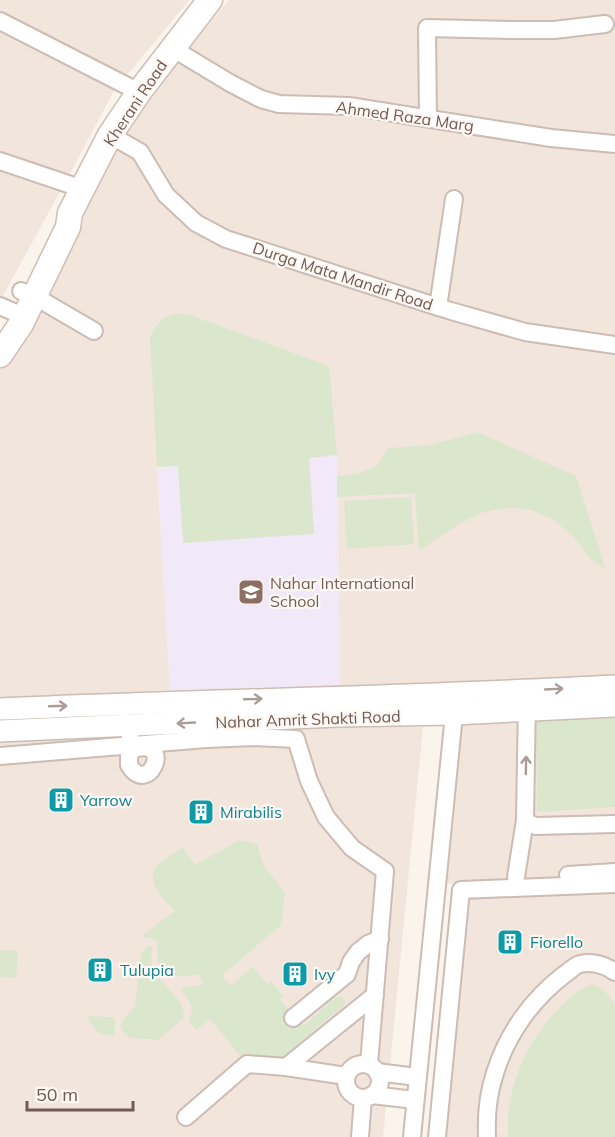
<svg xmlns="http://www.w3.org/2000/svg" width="615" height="1137" font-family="Mulish,sans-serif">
<rect width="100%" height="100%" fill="#fbf4ec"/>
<g fill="#f1e5dc">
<path d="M 0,0 L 189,0 L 114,91 L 68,177 L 0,156 Z"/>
<path d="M 229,0 L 615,0 L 615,877 L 440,884 L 455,683 L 340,686 L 337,455 L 157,467 L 170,690 L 0,700 L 0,369 L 37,315 L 108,157 L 157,87 Z"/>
<path d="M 0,170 L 61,190 L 0,301 Z"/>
<path d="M 297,724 L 423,727 L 383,1137 L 0,1137 L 0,737 Z"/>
<path d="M 615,882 L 615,1137 L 432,1137 L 457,886 Z"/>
</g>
<path fill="#f1e9f7" d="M 177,313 L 191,315 L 329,366 L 337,455 L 340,686 L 170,690 L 150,337 L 155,325 L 163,318 Z"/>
<g fill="#dae7cc">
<path d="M 177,313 L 191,315 L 329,366 L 337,455 L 309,458 L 314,534 L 183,543 L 178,466 L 157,467 L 150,337 C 157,321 161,318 177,313 Z"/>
<path d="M 477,432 L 576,476 L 606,570 L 591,559 L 574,537 L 554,520 L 532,510 L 513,508 L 485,511 L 459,524 L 419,551 L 415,493 L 337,497 L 337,476 L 358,474 L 377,466 L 389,448 L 431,445 Z"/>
<path d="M 411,497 L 414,544 L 347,549 L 344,501 Z"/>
<path d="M 615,708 L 615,807 L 537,812 L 536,715 Z"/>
<path d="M 240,840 L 257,844 L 263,864 L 285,893 L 281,925 L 222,975 L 231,986 L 253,966 L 267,984 L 271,981 L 283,996 L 280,999 L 290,1011 L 292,1010 L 304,1026 L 335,997 L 340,997 L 345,1000 L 345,1004 L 280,1060 L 242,1058 L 210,1019 L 196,1030 L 189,1021 C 195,1007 189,999 180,989 L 204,984 L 198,974 C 192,975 184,977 178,976 C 166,976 156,965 157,954 C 157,949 159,943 155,940 C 152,937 145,937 140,937 L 175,911 C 166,901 146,883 155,868 C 161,860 175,853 183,847 L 195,865 Z"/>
<path d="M 148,946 L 152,947 C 151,955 150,964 154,971 C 162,986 189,1002 183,1019 L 158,1040 L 130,1038 L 122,1030 L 121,1022 L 135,1006 L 141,954 Z"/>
<path d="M 0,950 L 18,951 L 16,978 L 0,977 Z"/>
<path d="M 593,985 C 604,988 609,996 615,1005 L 615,1137 L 508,1137 C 505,1087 527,1040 562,1005 C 570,997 582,986 593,985 Z"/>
<path d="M 86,1016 L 113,1017 L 115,1019 L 115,1036 C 97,1035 96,1031 86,1016 Z"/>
</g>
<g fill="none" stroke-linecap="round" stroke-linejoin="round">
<g stroke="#ccbcb3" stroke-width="20">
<g id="minor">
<path d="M 0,21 L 139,92"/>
<path d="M 172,48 L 230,83 L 261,99 L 279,104 L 349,106 L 551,138 L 615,144"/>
<path d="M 428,117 L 427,28 L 513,30 L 554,30 L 605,24"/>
<path d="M 110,135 L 140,152 L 166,195 L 196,223 L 226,239 L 451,311 L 525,332 L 615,345"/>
<path d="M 0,161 L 83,189"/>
<path d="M 21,291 L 34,296 L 94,331"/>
<path d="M 0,306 L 25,317"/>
<path d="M 438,307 L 454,199"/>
<path d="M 130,737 L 132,751 L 129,755 L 129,765 C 148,797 173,741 138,748"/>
<path d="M 0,756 L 206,739 L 253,737 L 296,739 L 309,781 L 326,817 L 352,848 L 385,871 L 369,1064"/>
<path d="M 525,820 L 528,823 L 536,826 L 615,824"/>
<path d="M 568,875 L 615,872"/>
<path d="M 516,877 L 525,820 L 527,699"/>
<path d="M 293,1018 L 347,974 L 351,962 L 358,952 L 368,944 L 380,939"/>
<circle cx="363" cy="1081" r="17"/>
<path d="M 286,1067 L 375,995"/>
<path d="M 377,1072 L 417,1077"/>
<path d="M 372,1095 L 415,1100"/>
<path d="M 186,1117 L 247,1064 L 286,1067 L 346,1076"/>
<path d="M 360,1137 L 363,1098"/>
<path d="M 412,1137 L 454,714 L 454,702"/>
<path d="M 437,1137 L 461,890 L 615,884"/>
<path d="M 487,1137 C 486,1116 488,1094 495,1073 C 507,1034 532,999 565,974 C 570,971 575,965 580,964 C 593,961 605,965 615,972"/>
</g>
</g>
<g stroke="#ccbcb3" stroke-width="24">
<g id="tertiary">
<path d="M 0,709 C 205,700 410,697 615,686"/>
<path d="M 0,731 L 336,716 L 454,714 L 615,706"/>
</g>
</g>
<g stroke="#d0bdb4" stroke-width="27">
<path id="secondary" d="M 0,355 L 21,324 L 68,227 L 70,213 L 110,135 L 139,92 L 210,0"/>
</g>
<use href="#minor" stroke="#fff" stroke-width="16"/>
<use href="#tertiary" stroke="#fff" stroke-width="21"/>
<use href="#secondary" stroke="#fff" stroke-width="24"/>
</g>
<defs><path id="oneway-shaft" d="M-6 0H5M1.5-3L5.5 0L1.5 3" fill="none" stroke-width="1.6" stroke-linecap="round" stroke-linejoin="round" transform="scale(1.5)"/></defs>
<g stroke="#ab9c97">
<use href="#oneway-shaft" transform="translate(554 689) rotate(-3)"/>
<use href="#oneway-shaft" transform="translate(253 699) rotate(-2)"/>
<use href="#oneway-shaft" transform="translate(58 706) rotate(-2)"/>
<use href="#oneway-shaft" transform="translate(186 723) rotate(177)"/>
<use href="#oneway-shaft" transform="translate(526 765) rotate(-89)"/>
</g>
<defs>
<g id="school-square" transform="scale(1.35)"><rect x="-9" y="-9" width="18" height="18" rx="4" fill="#8d6e63" stroke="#fdf8f3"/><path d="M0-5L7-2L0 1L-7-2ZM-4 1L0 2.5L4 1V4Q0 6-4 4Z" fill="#fff"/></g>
<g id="building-square" transform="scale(1.35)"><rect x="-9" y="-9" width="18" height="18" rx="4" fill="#0f9aa8" stroke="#fdf8f3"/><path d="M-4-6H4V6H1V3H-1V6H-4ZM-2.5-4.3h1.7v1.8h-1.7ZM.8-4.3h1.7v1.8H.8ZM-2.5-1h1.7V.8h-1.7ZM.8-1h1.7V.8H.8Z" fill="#fff"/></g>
</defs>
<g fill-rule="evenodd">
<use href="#school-square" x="251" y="592"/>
<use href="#building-square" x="61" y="800"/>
<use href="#building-square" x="201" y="812"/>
<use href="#building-square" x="510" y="942"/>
<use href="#building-square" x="100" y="970"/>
<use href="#building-square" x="295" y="974"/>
</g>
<g text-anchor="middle" stroke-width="4.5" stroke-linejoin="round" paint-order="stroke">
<g font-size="16" fill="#735a52" stroke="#fdf8f3">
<text transform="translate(135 103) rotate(-56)" y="6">Kherani Road</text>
<text transform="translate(405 116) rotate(8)" y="6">Ahmed Raza Marg</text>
<text transform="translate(343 276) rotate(18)" y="6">Durga Mata Mandir Road</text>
<text transform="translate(308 719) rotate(-2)" y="6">Nahar Amrit Shakti Road</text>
</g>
<g font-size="16" fill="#785e54" stroke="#fdf8f3" text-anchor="start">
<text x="270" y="589">Nahar International<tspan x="270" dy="18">School</tspan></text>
</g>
<g font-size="16" fill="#0d838f" stroke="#fdf8f3" text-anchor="start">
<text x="80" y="806">Yarrow</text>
<text x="220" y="818">Mirabilis</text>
<text x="530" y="948">Fiorello</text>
<text x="120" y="976">Tulupia</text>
<text x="314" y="980">Ivy</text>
</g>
</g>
<path d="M27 1101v9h106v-9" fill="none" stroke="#735a52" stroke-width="3"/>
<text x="36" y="1101" font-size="18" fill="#735a52" stroke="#fdf8f3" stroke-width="4.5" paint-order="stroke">50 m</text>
</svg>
